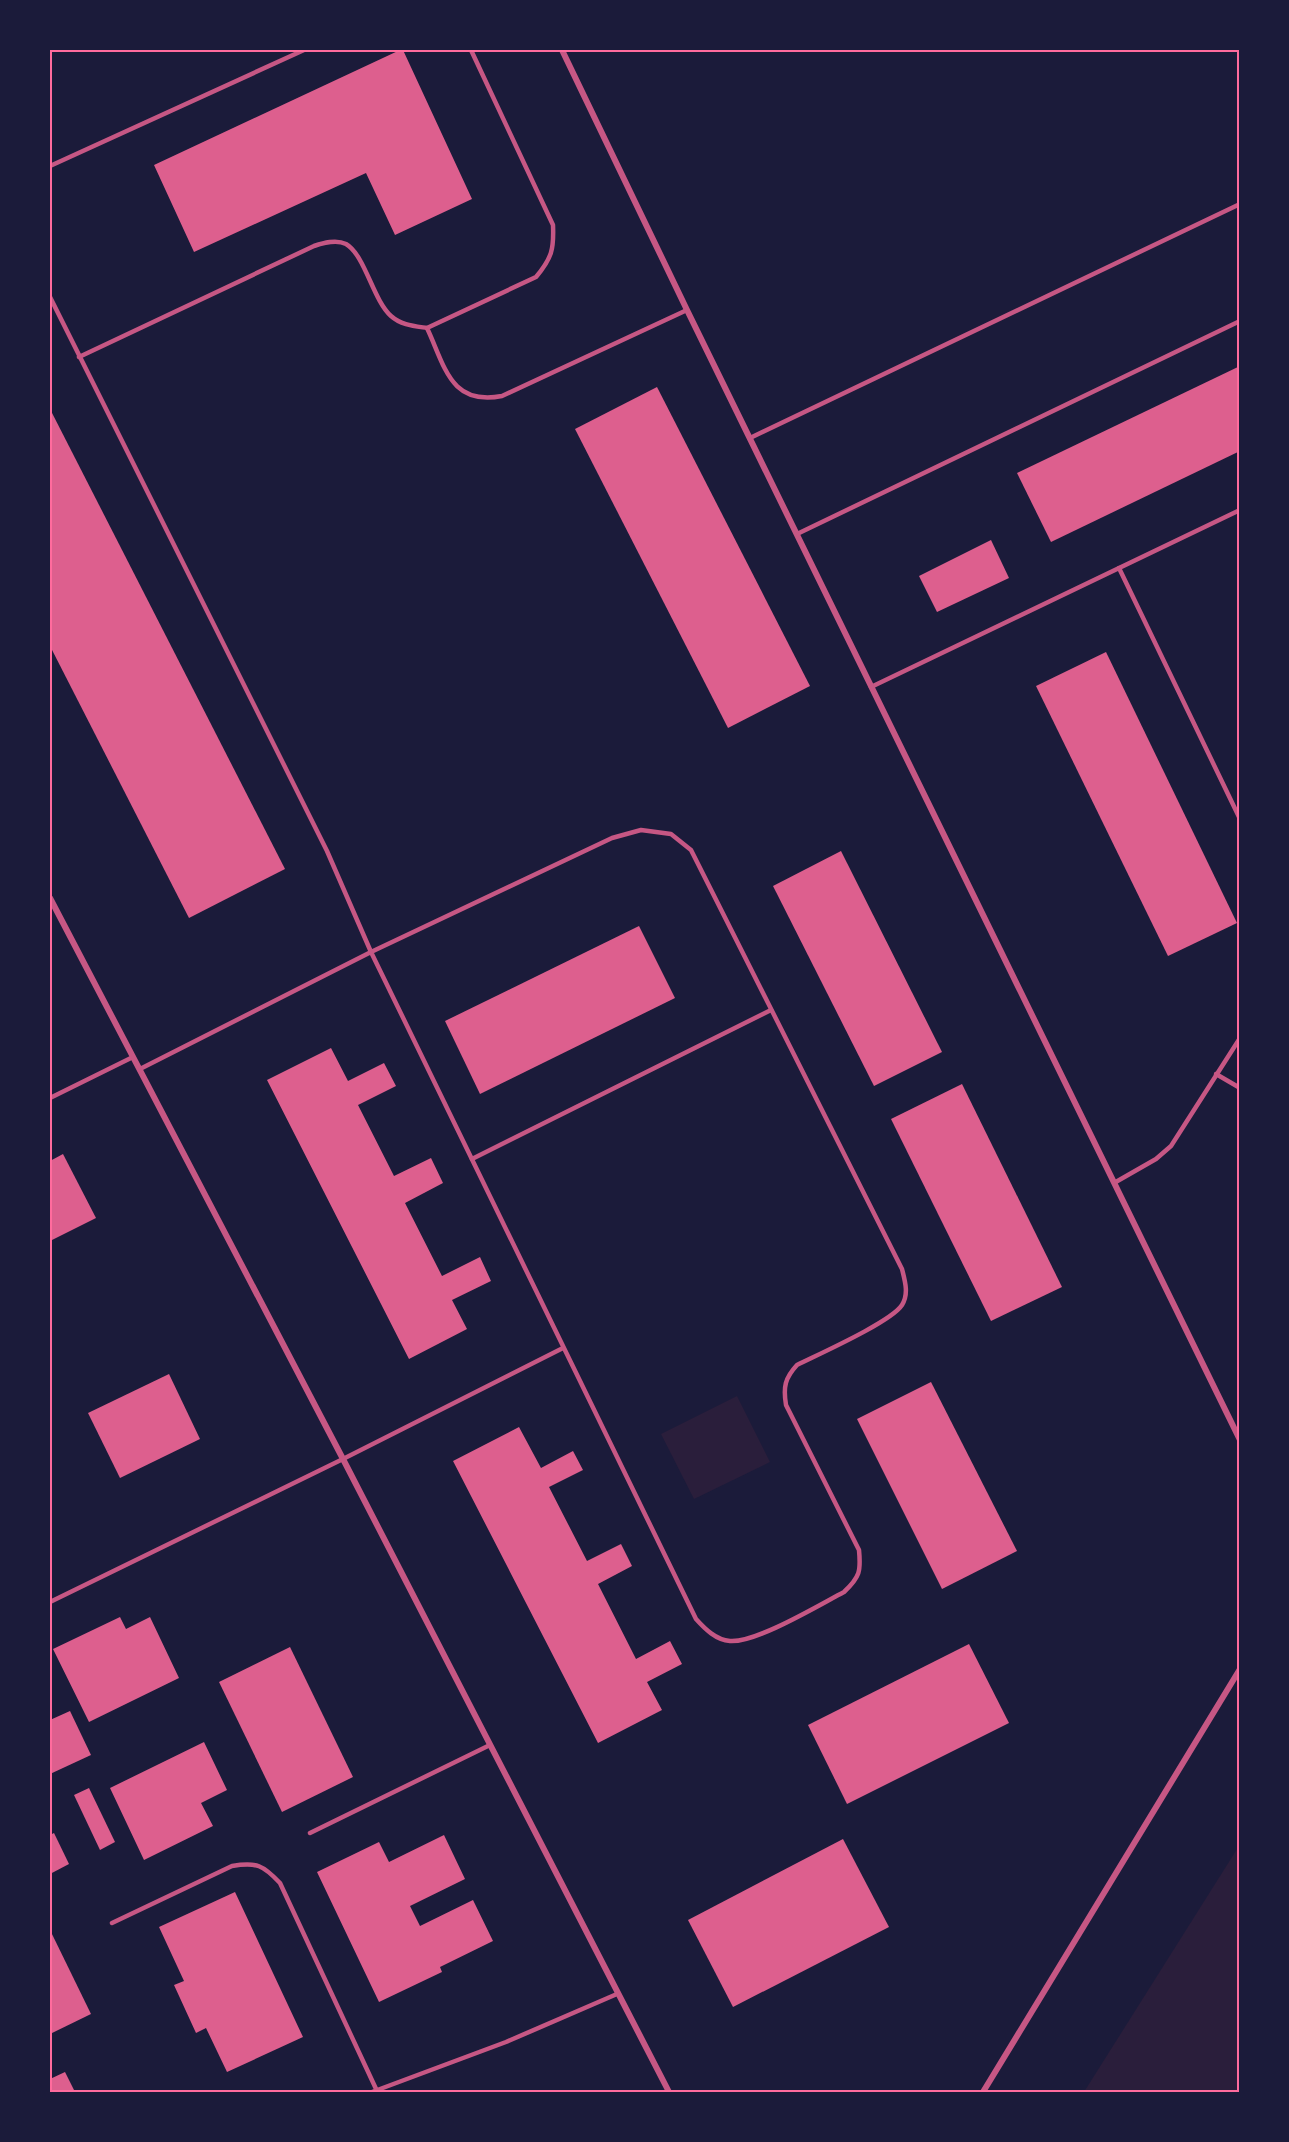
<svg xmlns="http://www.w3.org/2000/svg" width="1289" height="2142" font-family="'Source Sans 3',sans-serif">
<rect width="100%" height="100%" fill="#1b1b3a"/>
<g fill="#2a1e3b">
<path d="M 737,1396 L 770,1462 L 694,1499 L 661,1434 Z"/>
<path d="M 1239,1846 L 1239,2092 L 1084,2092 Z"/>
</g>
<g fill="#dd5f8e">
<path d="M 400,50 L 403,50 L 472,199 L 395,235 L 366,173 L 194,252 L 154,165 Z"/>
<path d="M 1240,366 L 1240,451 L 1051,542 L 1017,473 Z"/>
<path d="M 657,387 L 810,686 L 728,728 L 575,429 Z"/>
<path d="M 50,409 L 285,869 L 189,918 L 50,646 Z"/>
<path d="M 991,540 L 1009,578 L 937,612 L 919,576 Z"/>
<path d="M 1106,652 L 1237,923 L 1168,956 L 1036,686 Z"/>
<path d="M 841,851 L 942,1052 L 874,1086 L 773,886 Z"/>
<path d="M 639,926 L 675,998 L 480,1094 L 445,1021 Z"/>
<path d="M 331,1048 L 348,1081 L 384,1063 L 396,1086 L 358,1105 L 394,1176 L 431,1158 L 443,1183 L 405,1203 L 442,1276 L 480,1257 L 491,1281 L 452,1300 L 467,1329 L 409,1359 L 267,1080 Z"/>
<path d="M 962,1084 L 1062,1287 L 991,1321 L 891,1119 Z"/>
<path d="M 63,1154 L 96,1218 L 50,1241 L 50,1161 Z"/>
<path d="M 169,1374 L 200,1439 L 120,1478 L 88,1413 Z"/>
<path d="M 931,1382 L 1017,1551 L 942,1589 L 857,1419 Z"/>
<path d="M 519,1427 L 541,1468 L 573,1451 L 583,1470 L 549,1487 L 587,1561 L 621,1544 L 632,1566 L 598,1584 L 636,1659 L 670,1641 L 682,1664 L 647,1682 L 662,1710 L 598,1743 L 453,1461 Z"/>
<path d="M 120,1617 L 126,1629 L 150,1617 L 179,1678 L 89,1722 L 53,1649 Z"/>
<path d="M 969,1644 L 1009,1723 L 847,1804 L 808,1725 Z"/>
<path d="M 290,1647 L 353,1777 L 282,1812 L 219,1682 Z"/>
<path d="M 70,1711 L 91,1755 L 50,1774 L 50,1720 Z"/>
<path d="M 204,1742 L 227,1790 L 201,1803 L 213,1826 L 144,1860 L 110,1788 Z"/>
<path d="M 89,1788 L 115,1842 L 100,1850 L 74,1795 Z"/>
<path d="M 54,1833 L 69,1864 L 50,1874 L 50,1835 Z"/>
<path d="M 444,1835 L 465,1879 L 410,1906 L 420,1926 L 473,1900 L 493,1941 L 440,1967 L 442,1972 L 379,2002 L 317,1872 L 379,1842 L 389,1862 Z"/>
<path d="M 843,1839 L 889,1927 L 733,2007 L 688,1920 Z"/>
<path d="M 235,1892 L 303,2037 L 227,2072 L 206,2028 L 196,2033 L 174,1985 L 184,1981 L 159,1927 Z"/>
<path d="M 50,1930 L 91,2014 L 50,2034 Z"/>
<path d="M 65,2072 L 75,2092 L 50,2092 L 50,2079 Z"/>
</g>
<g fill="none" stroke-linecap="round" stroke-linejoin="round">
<g stroke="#c65784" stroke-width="4.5">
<path d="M 471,50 L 553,225 C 554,249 552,258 536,277 L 427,328 C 445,366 450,406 502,396 L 687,310"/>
<path d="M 50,166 L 304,50"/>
<path d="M 50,297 L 327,851 L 371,952 L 140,1069"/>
<path d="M 79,357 L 314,246 C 323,243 336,239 346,244 C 365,255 373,300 391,316 C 401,325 414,326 427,328"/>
<path d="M 750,438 L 1240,204"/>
<path d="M 797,534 L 1240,321"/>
<path d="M 1119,568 L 1240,819"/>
<path d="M 871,687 L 1240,510"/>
<path d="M 641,830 L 671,834 L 691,850 L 902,1269 C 905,1281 909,1294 902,1305 C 891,1322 819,1354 797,1365 C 785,1378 783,1387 786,1405 L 859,1550 C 861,1571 860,1577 844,1592 C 819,1605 756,1643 730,1641 C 716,1640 705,1629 696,1619 L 371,952 L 612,838 Z"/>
<path d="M 1216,1074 L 1240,1088"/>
<path d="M 50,1098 L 133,1057"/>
<path d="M 472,1159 L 771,1010"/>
<path d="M 1114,1183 L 1156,1159 L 1171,1146 L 1240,1038"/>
<path d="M 50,1602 L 343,1459 L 563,1348"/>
<path d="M 310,1833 L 490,1745"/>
<path d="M 112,1923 L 232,1866 C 257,1862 263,1865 280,1883 L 377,2091"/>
<path d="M 372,2092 L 506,2042 L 617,1994"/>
</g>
<g stroke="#c65784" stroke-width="6">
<path d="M 562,50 L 687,310 L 1240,1440"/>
<path d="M 50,898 L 343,1459 L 669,2092"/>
<path d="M 983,2092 L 1240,1669"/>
</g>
</g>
<rect width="1289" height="2142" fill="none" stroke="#1b1b3a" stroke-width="102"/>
<rect x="51" y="51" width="1187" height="2040" fill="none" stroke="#ff6b9d" stroke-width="2"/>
</svg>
